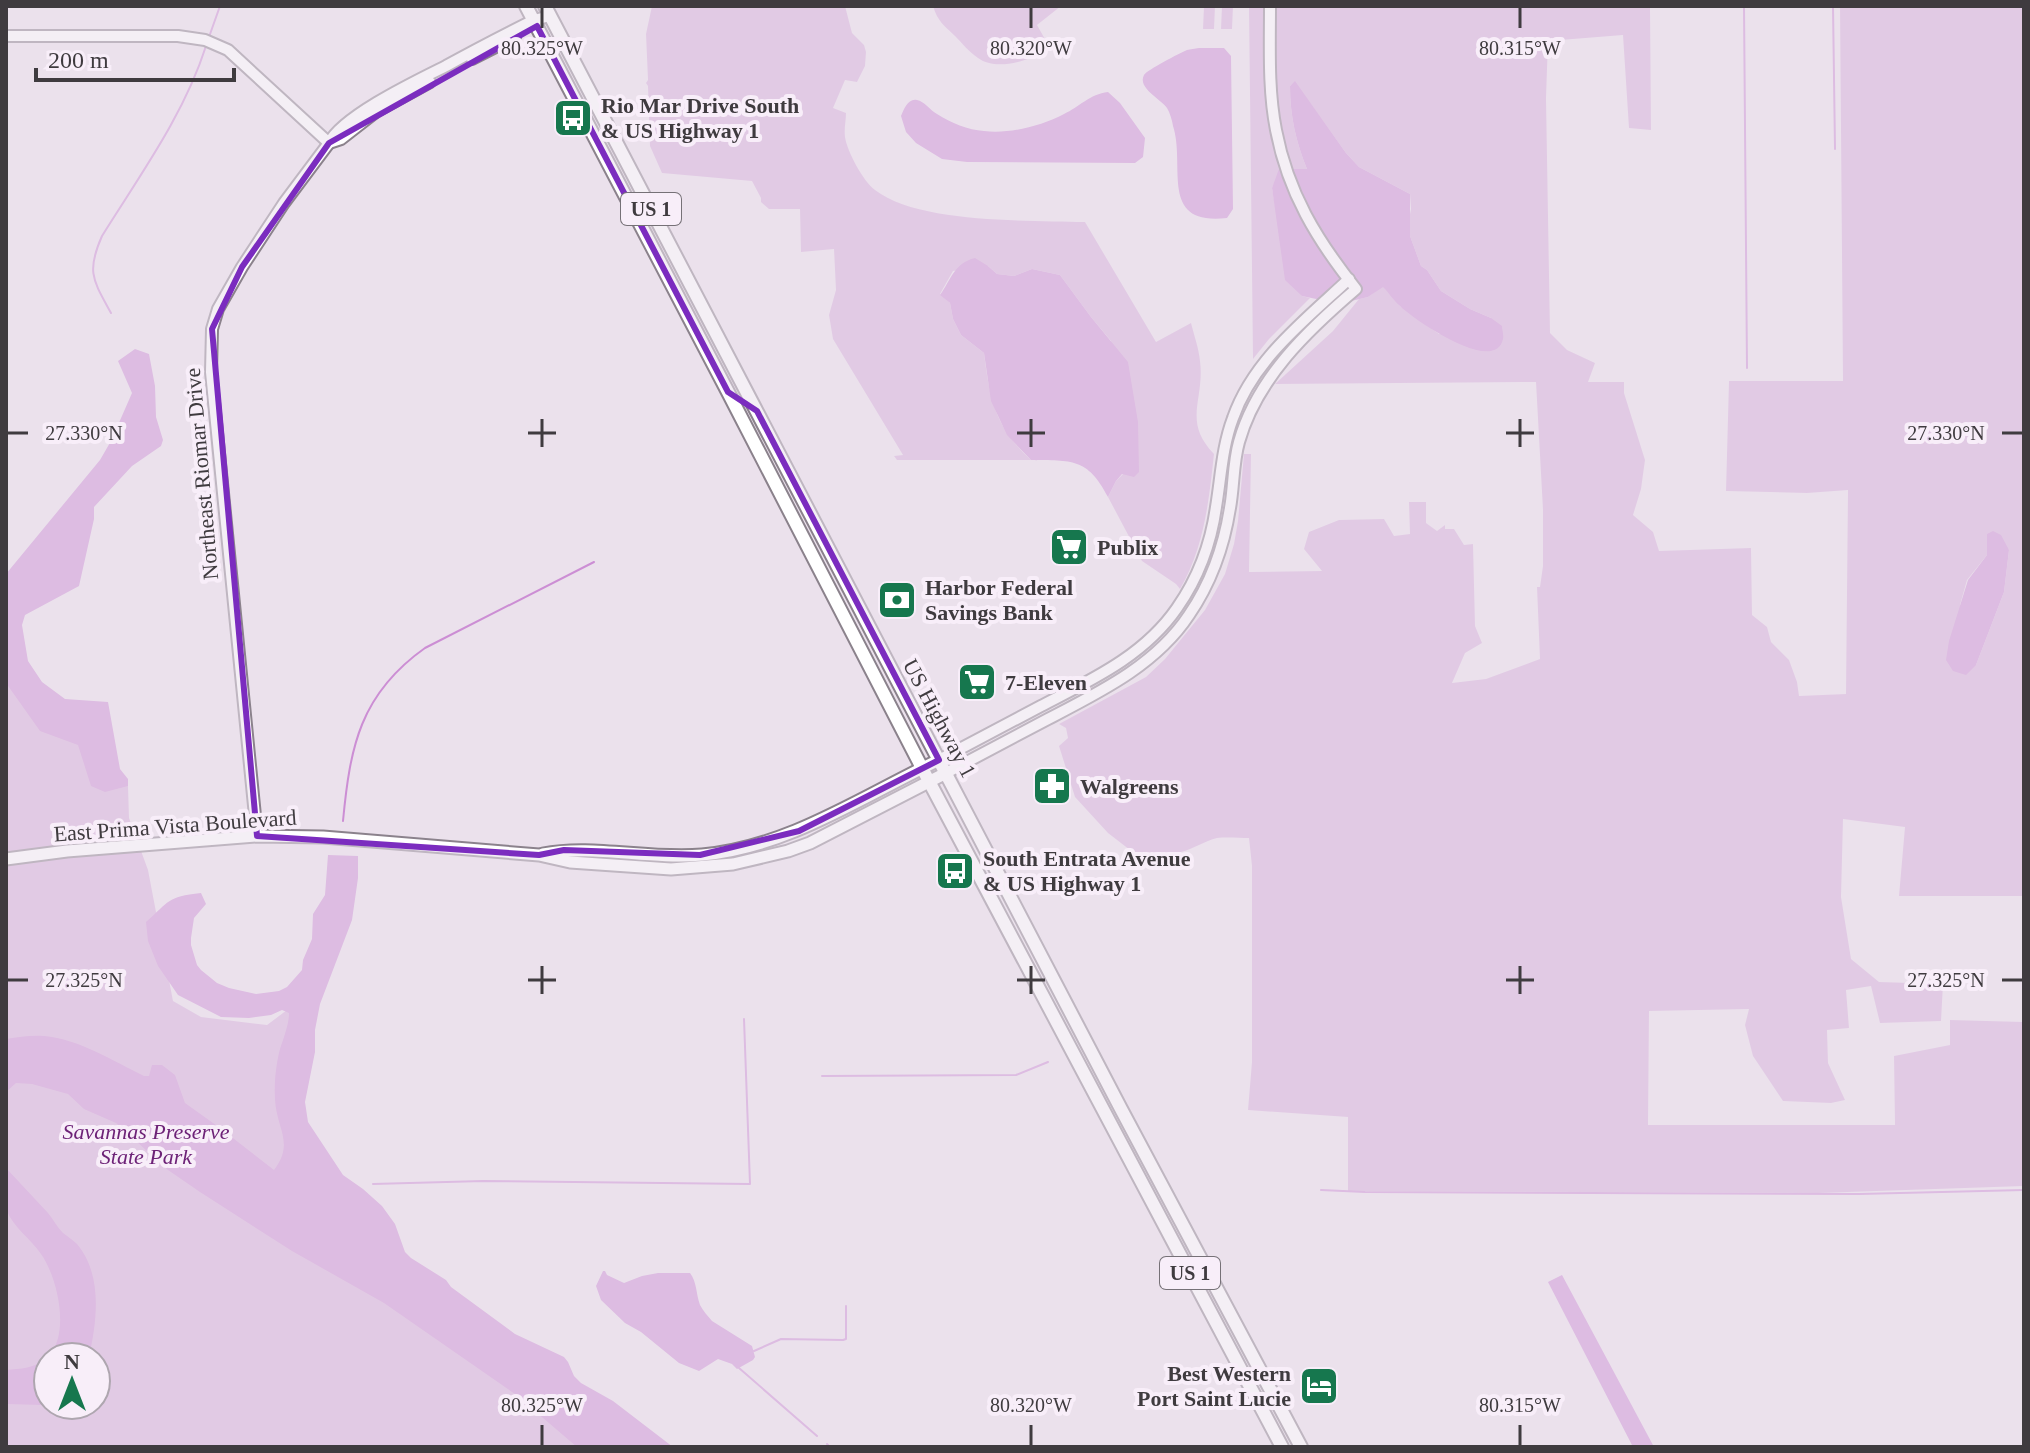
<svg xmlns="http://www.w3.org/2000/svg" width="2030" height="1453" font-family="'Times New Roman',serif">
<rect width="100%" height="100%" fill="#ebe1ec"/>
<g fill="#d6aeda" fill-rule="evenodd">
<path d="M 652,6 L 845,6 L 852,33 L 864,45 L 866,52 L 865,66 L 857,82 L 845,80 L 833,108 L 846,113 C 846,120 844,129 845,137 C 847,151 863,181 875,190 C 919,224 1029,220 1085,222 L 1156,342 L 1191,323 C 1194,335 1199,349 1200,361 C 1205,400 1182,421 1214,454 C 1209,501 1204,548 1180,589 L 1176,584 L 1142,561 L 1108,497 L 1116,481 L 1123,474 L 1111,341 L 1091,317 L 1060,275 L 1032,269 L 1014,276 L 997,274 L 988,266 L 953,271 L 940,294 L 950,303 L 953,319 L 961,335 L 984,353 C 990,400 995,427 1031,460 L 897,460 L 894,456 L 903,455 L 833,339 L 829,315 L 836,290 L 834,249 L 801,252 L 800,209 L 769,209 L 761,202 L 761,198 L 752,181 L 662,173 L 650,146 L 648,86 L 646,83 L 648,80 L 646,34 Z"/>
<path d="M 933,6 L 1061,6 L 1037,25 L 1050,48 C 1032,60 997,72 978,58 C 969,52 962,43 955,36 C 944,25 938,22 933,6 Z"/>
<path d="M 1204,6 L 1215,6 L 1214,29 L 1203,29 Z"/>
<path d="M 1222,6 L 1233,6 L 1232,29 L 1221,29 Z"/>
<path d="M 1249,6 L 1267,6 L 1282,169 L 1272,188 L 1279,229 L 1302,296 L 1310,298 L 1269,339 L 1253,359 Z"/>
<path d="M 1274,6 L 1650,6 L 1651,130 L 1629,128 L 1623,35 L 1548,41 L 1546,98 L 1550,333 L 1567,350 L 1595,363 L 1588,382 L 1624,382 L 1624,393 L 1645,460 L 1641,489 L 1633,515 L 1653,532 L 1659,551 L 1751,548 L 1752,615 L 1767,627 L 1771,642 L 1789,660 L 1797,682 L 1799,696 L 1846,694 L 1848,490 L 1807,493 L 1726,491 L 1729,381 L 1843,381 L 1840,6 L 2024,6 L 2024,896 L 1899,896 L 1905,827 L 1843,819 L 1841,897 L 1851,959 L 1879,982 L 1943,984 L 1941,1021 L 1880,1023 L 1871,986 L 1846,990 L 1849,1028 L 1827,1030 L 1828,1063 L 1845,1100 L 1831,1103 L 1783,1101 L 1753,1056 L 1745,1025 L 1749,1009 L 1649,1011 L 1648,1125 L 1895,1125 L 1894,1056 L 1950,1045 L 1950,1020 L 2024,1022 L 2024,1186 L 1818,1193 L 1348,1191 L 1348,1117 L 1248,1110 L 1252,1062 L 1252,866 L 1249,838 C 1239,838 1227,837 1217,838 C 1205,841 1193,849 1181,852 C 1168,855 1155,856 1143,860 L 1108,833 L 1075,797 L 1059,746 L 1068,738 L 1066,728 L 1059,724 L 1146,677 L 1165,659 L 1205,610 L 1225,574 L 1234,544 L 1238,521 L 1244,454 L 1251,454 L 1249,572 L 1322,571 L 1304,549 L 1309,532 L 1339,520 L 1384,519 L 1394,536 L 1410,534 L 1409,502 L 1426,502 L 1426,523 L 1437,531 L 1445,525 L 1445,529 L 1454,529 L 1464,545 L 1473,544 L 1475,626 L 1482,643 L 1465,653 L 1452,683 L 1486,679 L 1540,659 L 1537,587 L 1540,587 L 1543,566 L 1543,510 L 1536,382 L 1275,384 L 1333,331 L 1359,299 L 1368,297 L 1383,286 L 1400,306 L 1439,334 L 1491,318 L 1470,309 L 1441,291 L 1427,270 L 1421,266 L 1410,236 L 1409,219 L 1411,209 L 1410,194 L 1359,167 L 1346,153 L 1295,82 L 1290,86 C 1290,116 1296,142 1307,169 L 1290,169 L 1279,128 L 1275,91 ZM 1987,534 L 2009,550 L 2004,592 L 1976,665 L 1960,605 L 1967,580 L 1987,555 Z"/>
<path d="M 6,678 L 79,739 L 96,787 L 128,786 L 129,818 L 148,870 L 173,1001 L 201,1017 L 267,1025 L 295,1004 L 296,1142 L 281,1178 L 616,1447 L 6,1447 ZM 48,1357 L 96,1357 L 96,1405 L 48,1405 Z"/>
</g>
<g fill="#cc8ed4">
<path d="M 1199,48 L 1224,48 L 1231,56 L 1233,209 L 1227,218 C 1158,226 1186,166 1173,126 C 1172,120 1170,113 1167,108 C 1161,99 1137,88 1144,75 C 1147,70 1180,53 1187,50 C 1190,49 1195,49 1199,48 Z"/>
<path d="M 1295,81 L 1346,153 L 1359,167 L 1410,194 L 1410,236 L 1421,266 L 1427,270 L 1441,291 L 1470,309 L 1491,318 L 1502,326 C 1502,330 1504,335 1503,339 C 1495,376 1413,319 1400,306 C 1394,301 1389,293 1383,287 L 1368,297 L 1347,302 L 1361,289 L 1326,244 L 1308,213 L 1290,169 L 1307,169 C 1296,142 1290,116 1290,86 Z"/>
<path d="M 1108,92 L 1120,103 L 1145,138 L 1143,157 L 1135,163 L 967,162 L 942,159 L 916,143 L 906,132 L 901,116 C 904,109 908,98 917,100 C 924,101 931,111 937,114 C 951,123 968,130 984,131 C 1010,134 1041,126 1064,114 C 1079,107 1090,94 1108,92 Z"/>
<path d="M 1279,169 L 1282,169 L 1344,279 L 1321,300 L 1302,296 L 1285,280 L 1272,188 Z"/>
<path d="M 975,258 L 988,266 L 997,274 L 1014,276 L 1032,269 L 1060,275 L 1091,317 L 1128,362 L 1138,422 L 1139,472 L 1134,477 L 1122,474 L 1116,481 L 1108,497 C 1087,457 1072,461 1031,460 L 1007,435 L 991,401 L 984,353 L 961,335 L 953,319 L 950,303 L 940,295 C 951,280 954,263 975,258 Z"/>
<path d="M 135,349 L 149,354 L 155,386 L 156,417 L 163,440 L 161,446 L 132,466 L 94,507 L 94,519 L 79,586 L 25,615 L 22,625 L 28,661 L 42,682 L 65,699 L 108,702 L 120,769 L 128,779 L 128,786 L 105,792 L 91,786 L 78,745 L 40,731 L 6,683 L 6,574 L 100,460 L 111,441 L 132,393 L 118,361 Z"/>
<path d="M 1993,531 L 2001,535 L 2009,550 L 2004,592 L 1976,665 L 1966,675 L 1953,671 L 1946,660 L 1949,641 L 1968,580 L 1987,555 L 1987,534 Z"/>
<path d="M 328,855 L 358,856 L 358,878 L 352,920 L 320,1004 L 315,1030 L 315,1052 L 305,1102 L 308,1122 L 343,1175 L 363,1189 L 382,1206 L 395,1224 L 405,1252 L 411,1258 L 446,1280 L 451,1287 L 515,1334 L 564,1357 L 568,1362 L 574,1376 L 581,1383 L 613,1401 L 673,1447 L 577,1447 L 515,1394 L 384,1303 L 292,1251 L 200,1192 L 168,1170 L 116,1123 L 84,1109 L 68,1094 L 32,1084 L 16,1083 L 6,1092 L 6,1039 C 19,1037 31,1035 44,1036 C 79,1039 113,1061 144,1076 L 149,1076 L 152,1065 L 162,1065 L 175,1075 L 185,1103 L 220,1128 L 274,1170 C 295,1143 276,1128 275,1099 C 274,1083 276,1064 280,1049 C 284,1037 289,1024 289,1013 L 282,1010 L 271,1015 L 249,1018 L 221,1017 L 178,995 L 158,966 L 148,941 L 146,922 C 170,901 166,897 201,893 L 206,904 L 194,918 L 191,938 L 191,945 L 197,965 L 201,970 L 217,983 L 229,988 L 256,994 L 279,991 L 287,987 L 302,970 L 303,960 L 312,939 L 313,914 L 325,895 Z"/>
<path d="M 6,1168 C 20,1183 34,1198 48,1213 C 53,1219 57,1227 63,1233 C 68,1237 73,1240 77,1244 C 103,1275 97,1321 89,1357 L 48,1357 L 48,1402 L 43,1405 L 6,1404 L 6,1370 C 20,1369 35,1368 47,1358 C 71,1336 58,1278 41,1254 C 31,1239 13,1227 7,1211 C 3,1202 6,1178 6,1168 Z"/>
<path d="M 603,1271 L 605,1271 L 607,1275 L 624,1283 L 642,1276 L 658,1273 L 690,1273 C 697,1282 696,1294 700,1305 C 703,1311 708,1316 712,1321 L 752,1346 L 755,1357 L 753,1360 L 737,1369 L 732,1364 L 718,1359 L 699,1371 L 679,1363 L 641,1332 L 625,1323 L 601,1300 L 596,1286 Z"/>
<path d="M 1562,1275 L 1654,1447 L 1633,1447 L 1548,1282 Z"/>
</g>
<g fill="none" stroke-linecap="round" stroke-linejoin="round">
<g stroke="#cc8ed4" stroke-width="2">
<path d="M 1744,6 L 1747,368"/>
<path d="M 1833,6 L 1835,149"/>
<path d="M 209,37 L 220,6"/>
<path d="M 111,313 C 93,280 86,272 102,236 C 140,175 184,115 206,46"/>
<path d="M 343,821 C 350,747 360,694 425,648 L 594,562"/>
<path d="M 822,1076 L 1016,1075 L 1048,1062"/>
<path d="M 373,1184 L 483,1181 L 750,1184 L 744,1019"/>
<path d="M 1321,1190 L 1365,1192 L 1859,1194 L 2024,1190"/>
<path d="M 754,1351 L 781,1339 L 843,1340 L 846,1339 L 846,1306"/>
<path d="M 739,1368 L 817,1436"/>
<path d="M 827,1444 L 830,1447"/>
</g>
<g stroke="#8b828c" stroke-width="14">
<g id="tertiary">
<path d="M 6,36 L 178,36 L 205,40 L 228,50 L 329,143"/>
<path d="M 472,59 L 515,37"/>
<path d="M 329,143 L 341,139 L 377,111 L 430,82"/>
<path d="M 939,760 C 973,742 1007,724 1041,706 C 1091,680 1144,656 1177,608 C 1198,578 1211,543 1216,507 C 1221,477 1222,447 1233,418 C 1253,360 1305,320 1349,279"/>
<path d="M 946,773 C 980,755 1014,737 1048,719 C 1100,692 1156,665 1189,615 C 1211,583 1224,546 1230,508 C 1234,486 1233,463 1239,442 C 1257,378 1308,330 1356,289 C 1317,240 1288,193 1276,130 C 1268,90 1270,47 1270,6"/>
<path d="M 257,836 L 211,372 L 212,329 L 218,309 L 242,267 L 284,203 L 329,143 C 342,116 418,80 446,66 C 475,50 504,35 534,20 L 550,16"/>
</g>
</g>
<g stroke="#8b828c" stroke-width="15">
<g id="secondary">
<path d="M 543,854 C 592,844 649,860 702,855 C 789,847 861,797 939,760"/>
<path d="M 6,859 L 67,851 L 257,836 L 323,837 L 539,855 L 570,862 L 671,869 L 733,864 L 788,851 L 810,843 L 946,773"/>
</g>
</g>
<g stroke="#8b828c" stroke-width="16">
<g id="primary">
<path d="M 526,6 L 729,394 L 922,768 L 1282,1447"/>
<path d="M 545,6 L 1121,1109 L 1301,1447"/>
</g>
</g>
<use href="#tertiary" stroke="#fff" stroke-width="10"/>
<use href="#secondary" stroke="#fff" stroke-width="11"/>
<use href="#primary" stroke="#fff" stroke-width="12"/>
</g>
<path d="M0 0H2030V1453H0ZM 537,26 L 728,392 L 757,411 L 939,760 L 799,831 L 700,855 L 564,850 L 539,855 L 257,836 L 212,329 L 242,267 L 329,143 Z" fill="#ebe1ec" fill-opacity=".55" fill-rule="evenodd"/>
<path fill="none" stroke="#7b2cbf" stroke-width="6" stroke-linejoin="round" d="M 537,26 L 728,392 L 757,411 L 939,760 L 799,831 L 700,855 L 564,850 L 539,855 L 257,836 L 212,329 L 242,267 L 329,143 Z"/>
<path fill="none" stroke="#3f3b3f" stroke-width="3" d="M 542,8 L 542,28M 1031,8 L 1031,28M 1520,8 L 1520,28M 542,419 L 542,447M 1031,419 L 1031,447M 1520,419 L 1520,447M 8,433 L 28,433M 528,433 L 556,433M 1017,433 L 1045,433M 1506,433 L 1534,433M 2002,433 L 2022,433M 542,966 L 542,994M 1031,966 L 1031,994M 1520,966 L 1520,994M 8,980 L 28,980M 528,980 L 556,980M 1017,980 L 1045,980M 1506,980 L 1534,980M 2002,980 L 2022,980M 542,1425 L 542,1445M 1031,1425 L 1031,1445M 1520,1425 L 1520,1445"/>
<defs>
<g id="bus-square" transform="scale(2)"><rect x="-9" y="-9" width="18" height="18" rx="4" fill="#16774e" stroke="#f8eef9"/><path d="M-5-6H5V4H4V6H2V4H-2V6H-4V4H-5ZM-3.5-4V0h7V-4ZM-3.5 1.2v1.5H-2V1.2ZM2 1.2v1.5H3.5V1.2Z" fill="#fff"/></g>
<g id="supermarket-square" transform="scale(2)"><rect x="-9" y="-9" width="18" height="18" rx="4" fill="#16774e" stroke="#f8eef9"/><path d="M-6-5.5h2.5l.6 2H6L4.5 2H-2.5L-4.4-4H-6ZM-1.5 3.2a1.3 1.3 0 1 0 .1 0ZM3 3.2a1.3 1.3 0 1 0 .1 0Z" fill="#fff"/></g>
<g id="bank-square" transform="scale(2)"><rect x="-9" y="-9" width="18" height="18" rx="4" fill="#16774e" stroke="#f8eef9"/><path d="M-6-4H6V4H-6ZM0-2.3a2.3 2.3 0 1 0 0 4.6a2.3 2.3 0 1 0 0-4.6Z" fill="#fff"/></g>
<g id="pharmacy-square" transform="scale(2)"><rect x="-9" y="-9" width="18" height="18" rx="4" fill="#16774e" stroke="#f8eef9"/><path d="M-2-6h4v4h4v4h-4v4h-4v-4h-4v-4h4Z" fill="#fff"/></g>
<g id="hotel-square" transform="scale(2)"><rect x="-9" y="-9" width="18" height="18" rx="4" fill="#16774e" stroke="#f8eef9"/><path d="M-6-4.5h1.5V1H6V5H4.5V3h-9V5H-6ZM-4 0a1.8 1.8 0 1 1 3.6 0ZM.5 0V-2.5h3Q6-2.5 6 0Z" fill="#fff"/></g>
</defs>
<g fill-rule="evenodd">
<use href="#bus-square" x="573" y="118"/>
<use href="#supermarket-square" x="1069" y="547"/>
<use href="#bank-square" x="897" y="600"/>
<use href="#supermarket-square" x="977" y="682"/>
<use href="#pharmacy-square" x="1052" y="786"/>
<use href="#bus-square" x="955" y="871"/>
<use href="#hotel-square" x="1319" y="1386"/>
</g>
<g text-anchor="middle" stroke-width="8" stroke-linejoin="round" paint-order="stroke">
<g fill="#f8eef9" stroke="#767177" stroke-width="2">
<rect x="621" y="193" width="60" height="32" rx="6"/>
<rect x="1160" y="1257" width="60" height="32" rx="6"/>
</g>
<g font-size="20" font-weight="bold" fill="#3f3b3f">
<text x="651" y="216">US 1</text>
<text x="1190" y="1280">US 1</text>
</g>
<g font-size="22" font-weight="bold" fill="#3f3b3f" stroke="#f8eef9" text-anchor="start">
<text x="601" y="113">Rio Mar Drive South<tspan x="601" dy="25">&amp; US Highway 1</tspan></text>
<text x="1097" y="555">Publix</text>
<text x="925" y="595">Harbor Federal<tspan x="925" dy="25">Savings Bank</tspan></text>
<text x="1005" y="690">7-Eleven</text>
<text x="1080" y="794">Walgreens</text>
<text x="983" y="866">South Entrata Avenue<tspan x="983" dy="25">&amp; US Highway 1</tspan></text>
<text x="1291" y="1381" text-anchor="end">Best Western<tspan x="1291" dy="25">Port Saint Lucie</tspan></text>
</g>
<g font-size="22" fill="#3f3b3f" stroke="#f8eef9">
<text transform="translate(201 474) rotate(-95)" y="8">Northeast Riomar Drive</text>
<text transform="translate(940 718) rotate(62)" y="8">US Highway 1</text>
<text transform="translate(175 825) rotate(-4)" y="8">East Prima Vista Boulevard</text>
</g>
<g font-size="22" font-style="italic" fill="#6d2277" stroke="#f8eef9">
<text x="146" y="1139">Savannas Preserve<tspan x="146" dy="25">State Park</tspan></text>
</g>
</g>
<g font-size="20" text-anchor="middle" fill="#3f3b3f" stroke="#f8eef9" stroke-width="8" stroke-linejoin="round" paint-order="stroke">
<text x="542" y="55">80.325°W</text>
<text x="1031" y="55">80.320°W</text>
<text x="1520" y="55">80.315°W</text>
<text x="84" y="440">27.330°N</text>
<text x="1946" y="440">27.330°N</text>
<text x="84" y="987">27.325°N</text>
<text x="1946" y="987">27.325°N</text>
<text x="542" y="1412">80.325°W</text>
<text x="1031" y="1412">80.320°W</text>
<text x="1520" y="1412">80.315°W</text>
</g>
<rect width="2030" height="1453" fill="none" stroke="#3f3b3f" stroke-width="16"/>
<g transform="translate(72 1381)"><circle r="38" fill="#f8eef9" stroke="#aea6af" stroke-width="2"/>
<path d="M0-6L14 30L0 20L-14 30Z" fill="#16774e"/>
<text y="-12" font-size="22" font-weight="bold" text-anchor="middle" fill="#3f3b3f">N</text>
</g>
<path d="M36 68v12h198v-12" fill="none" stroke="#3f3b3f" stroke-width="4"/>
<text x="48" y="68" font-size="24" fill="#3f3b3f" stroke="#f8eef9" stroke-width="6" paint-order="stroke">200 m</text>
</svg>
